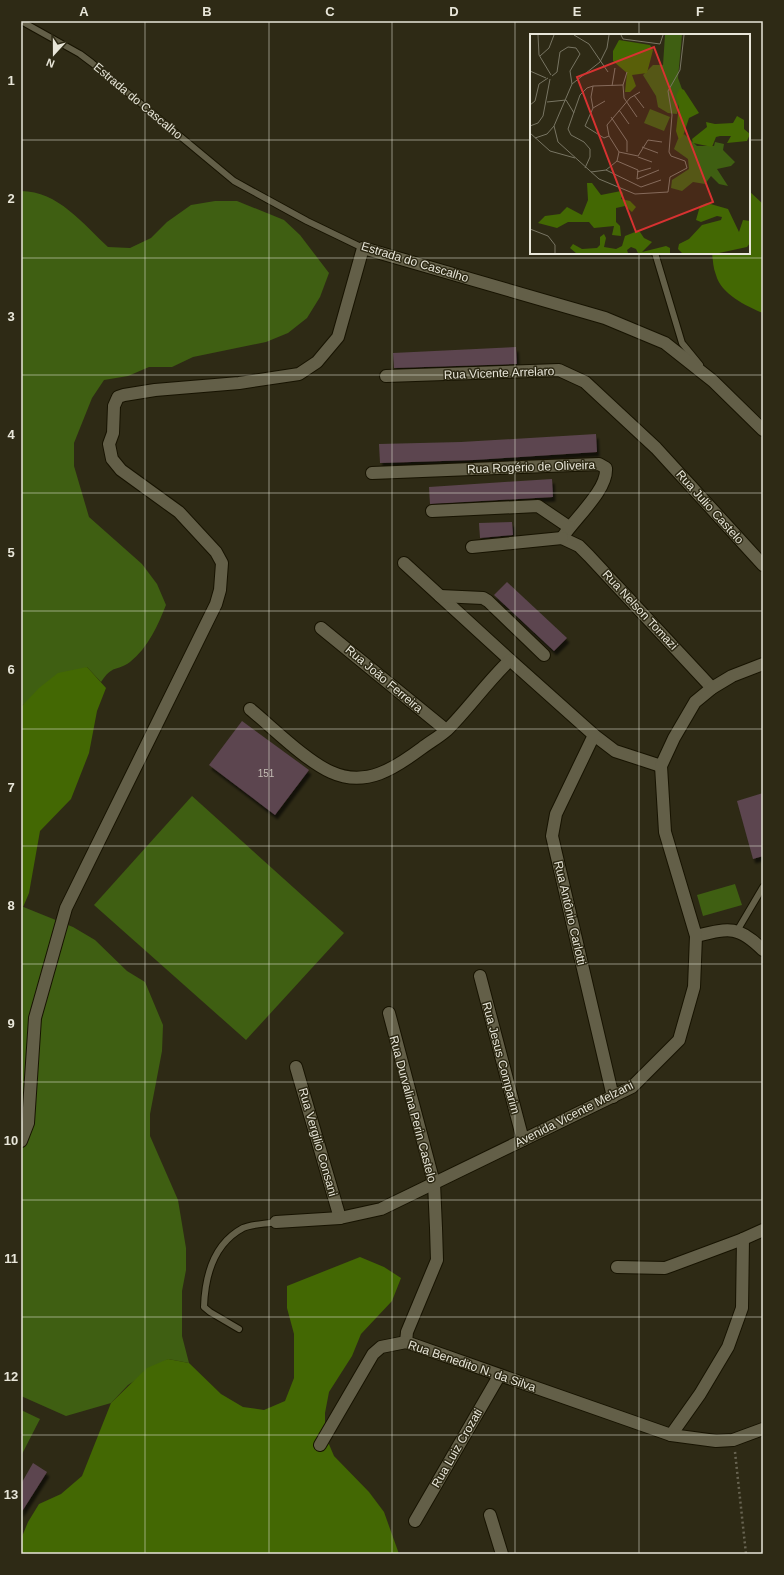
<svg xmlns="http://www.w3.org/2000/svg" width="784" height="1575" font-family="Arial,sans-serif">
<defs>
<filter id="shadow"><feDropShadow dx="2.5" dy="4.5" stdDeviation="1" flood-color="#0009"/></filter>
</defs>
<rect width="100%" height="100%" fill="#2e2a15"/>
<g fill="#3f5f12">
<path d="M 21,191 C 58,191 83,224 108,247 L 130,248 L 151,238 L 167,222 L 191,205 L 215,201 L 237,201 L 284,220 L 300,235 L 329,273 L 320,297 L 307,318 L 288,333 L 266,342 L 193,357 L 172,367 L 149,367 L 128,376 L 104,380 L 92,398 L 74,443 L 74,466 L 89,517 L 142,564 L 157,584 L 166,605 C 158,625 148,648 130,662 C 116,672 113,664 101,682 L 87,667 L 23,705 L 21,703 Z"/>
<path d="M 192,796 L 344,933 L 246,1040 L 94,905 Z"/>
<path d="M 735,884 L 742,905 L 703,916 L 697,895 Z"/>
<path d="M 21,906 L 73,927 L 95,940 L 127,971 L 145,982 L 163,1025 L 162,1051 L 150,1114 L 150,1136 L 178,1200 L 186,1248 L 186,1270 L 182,1291 L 182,1336 L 189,1363 L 168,1359 L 128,1385 L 111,1403 L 66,1416 L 21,1396 Z"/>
<path d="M 21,1410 L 40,1419 L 21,1456 Z"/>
</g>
<g fill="#436803">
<path d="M 749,191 L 763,204 L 763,313 C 746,306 721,294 716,275 C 713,268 713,260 712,253 L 749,253 Z"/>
<path d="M 87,667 L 106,688 L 97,711 L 89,753 L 71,799 L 40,831 L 29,893 L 21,912 L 21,707 L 39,688 L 58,673 Z"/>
<path d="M 360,1257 L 384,1267 L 401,1278 L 392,1301 L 361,1334 L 352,1356 L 329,1392 L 325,1413 L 325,1435 L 334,1456 L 369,1492 L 384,1512 L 399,1554 L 21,1554 L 21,1539 L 28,1522 L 39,1504 L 61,1494 L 82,1476 L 111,1403 L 147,1368 L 168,1359 L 189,1363 L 221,1394 L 243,1407 L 264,1410 L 285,1401 L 294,1378 L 294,1334 L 287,1308 L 287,1286 Z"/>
</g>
<g fill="#5c454f" filter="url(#shadow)">
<path d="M 516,347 L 517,364 L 394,368 L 393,353 Z"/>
<path d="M 596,434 L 597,452 L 474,460 L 380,463 L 379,444 L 461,442 Z"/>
<path d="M 552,479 L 553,497 L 430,504 L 429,487 Z"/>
<path d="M 512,522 L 513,535 L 480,538 L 479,523 Z"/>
<path d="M 507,582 L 567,638 L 554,651 L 494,595 Z"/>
<path d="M 242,721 L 309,770 L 275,815 L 209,765 Z"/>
<path d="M 763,793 L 763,856 L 753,859 L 737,801 Z"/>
<path d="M 33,1463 L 47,1472 L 21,1513 L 21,1484 Z"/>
</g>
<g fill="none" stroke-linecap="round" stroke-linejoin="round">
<g stroke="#171301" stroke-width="8">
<g id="lane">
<path d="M 21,21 L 80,54 L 92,63 L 234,181 L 307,221 L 363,248"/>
<path d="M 655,253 L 682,343 L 700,365"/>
<path d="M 737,931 L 763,887"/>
<path d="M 239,1329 L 210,1312 L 204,1307 C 205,1276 213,1244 243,1228 C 251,1224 266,1224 276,1222"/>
</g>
</g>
<g stroke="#171301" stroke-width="14">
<g id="street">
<path d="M 386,376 L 559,370 L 585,382 L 656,448 L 763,565"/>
<path d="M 372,473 L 599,464 L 606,468 C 608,490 574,519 562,538"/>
<path d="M 432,511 L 538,506 L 569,527"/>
<path d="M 562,538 L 579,546 L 589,556 L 712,688"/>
<path d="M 472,547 L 562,538"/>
<path d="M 404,563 L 510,660"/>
<path d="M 440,596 L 483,598 L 488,601 L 544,655"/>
<path d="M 321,628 L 446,730"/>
<path d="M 250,709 C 272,727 306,761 331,772 C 366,788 395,768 422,748 C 430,742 439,737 447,730 C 469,708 487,682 510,660 L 594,735 L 615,751 L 661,766"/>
<path d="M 594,735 L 556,814 L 552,836 L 613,1097"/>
<path d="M 696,936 C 729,928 738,925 763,950"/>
<path d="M 480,976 L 523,1140"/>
<path d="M 389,1013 L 434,1183 L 436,1228 L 437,1260 L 407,1332 L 406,1342"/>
<path d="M 296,1067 L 340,1218"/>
<path d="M 21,1141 L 28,1123 L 35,1018 L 66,908 L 216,604 L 220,590 L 222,563 L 216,552 L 179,512 L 121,470 L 112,459 L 109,444 L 113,433 L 114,406 L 118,397 L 124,395 L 155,390 L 239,383 L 299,374 L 317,362 L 338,337 L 363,248 L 605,318 L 665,343 L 713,381 L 763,430"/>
<path d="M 276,1222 L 340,1218 L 381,1209 L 632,1087 L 679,1040 L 694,987 L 696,936 L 665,832 L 661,766 L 674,738 L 695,702 L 712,688 L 732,676 L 763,664"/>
<path d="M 617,1267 L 665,1268 L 743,1239"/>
<path d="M 671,1435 L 700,1394 L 728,1347 L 742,1308 L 743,1239 L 763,1230"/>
<path d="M 320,1445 L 373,1354 L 381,1347 L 406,1342 L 671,1435 L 716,1441 L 733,1440 L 763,1429"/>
<path d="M 490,1515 L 502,1554"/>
<path d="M 415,1521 L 499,1376"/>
</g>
</g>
<path stroke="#686452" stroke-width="2.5" stroke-dasharray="2 3" stroke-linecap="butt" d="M 735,1452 L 746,1554"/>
<use href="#lane" stroke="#635f48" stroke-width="6"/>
<use href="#street" stroke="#635f48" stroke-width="12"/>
</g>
<path fill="none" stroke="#e8e6d9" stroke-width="1" stroke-opacity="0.55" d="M 145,21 L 145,1554M 269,21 L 269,1554M 392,21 L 392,1554M 515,21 L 515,1554M 639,21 L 639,35M 21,140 L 531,140M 749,140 L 763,140M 639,253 L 639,1554M 21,258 L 763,258M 21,375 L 763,375M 21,493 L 763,493M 21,611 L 763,611M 21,729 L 763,729M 21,846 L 763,846M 21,964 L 763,964M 21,1082 L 763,1082M 21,1200 L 763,1200M 21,1317 L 763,1317M 21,1435 L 763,1435"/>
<g text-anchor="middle" stroke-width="3" stroke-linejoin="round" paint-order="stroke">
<g font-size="10" fill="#c5beb6">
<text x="266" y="777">151</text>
</g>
<g font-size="12" fill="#e8e6d9" stroke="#2e2a15">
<text transform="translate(138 101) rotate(40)" y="4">Estrada do Cascalho</text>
<text transform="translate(415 262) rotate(17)" y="4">Estrada do Cascalho</text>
<text transform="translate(499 373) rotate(-2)" y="4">Rua Vicente Arrelaro</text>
<text transform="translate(531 467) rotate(-2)" y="4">Rua Rogério de Oliveira</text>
<text transform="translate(710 507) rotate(48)" y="4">Rua Julio Castelo</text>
<text transform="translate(640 610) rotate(47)" y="4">Rua Nelson Tomazi</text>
<text transform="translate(384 679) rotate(40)" y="4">Rua João Ferreira</text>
<text transform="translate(570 913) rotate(77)" y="4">Rua Antônio Carlotti</text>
<text transform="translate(501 1058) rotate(75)" y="4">Rua Jesus Comparim</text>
<text transform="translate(413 1109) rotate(75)" y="4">Rua Durvalina Perin Castelo</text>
<text transform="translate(574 1114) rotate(-27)" y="4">Avenida Vicente Melzani</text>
<text transform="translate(318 1142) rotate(74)" y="4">Rua Vergilio Consani</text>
<text transform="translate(472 1366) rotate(19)" y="4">Rua Benedito N. da Silva</text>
<text transform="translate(457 1448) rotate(-60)" y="4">Rua Luiz Crozati</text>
</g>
</g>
<g transform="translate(530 34)">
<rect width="220" height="220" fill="#2e2a15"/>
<path d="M 135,1 L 152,1 L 148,44 L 152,55 L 147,80 L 138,79 L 128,73 L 126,62 L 113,41 L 123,31 L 133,31 ZM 120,75 L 140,83 L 134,97 L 114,89 ZM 154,100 L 167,112 L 184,112 L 185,108 L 194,110 L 193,116 L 205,128 L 201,132 L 187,135 L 198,152 L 189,150 L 181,142 L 175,150 L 163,148 L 152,157 L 141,154 L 142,146 L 159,135 L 158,125 L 144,115 L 148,105 Z" fill="#3f5f12"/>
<path d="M 89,6 L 120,11 L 123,16 L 117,39 L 102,41 L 106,52 L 100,58 L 95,58 L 97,39 L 83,27 L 83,17 ZM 150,54 L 154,56 L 169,79 L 159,84 L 153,102 L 149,106 L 146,97 L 149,72 L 146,62 ZM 207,82 L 214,86 L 214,95 L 220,100 L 217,107 L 197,109 L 201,102 L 190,102 L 186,103 L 182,113 L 163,109 L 162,105 L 177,93 L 176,88 L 185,90 L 203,89 ZM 57,149 L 62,149 L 71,161 L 91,157 L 93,159 L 91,165 L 100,167 L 106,173 L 102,178 L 95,172 L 86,174 L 86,188 L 90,192 L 91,202 L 82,201 L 84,192 L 64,194 L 59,188 L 38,188 L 27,194 L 8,189 L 15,182 L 30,180 L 37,173 L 52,181 L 58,166 ZM 177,169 L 198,175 L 209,198 L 213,186 L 220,187 L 220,209 L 217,213 L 189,219 L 152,219 L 148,215 L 149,210 L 159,205 L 172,191 L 191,186 L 192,183 L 187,182 L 171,188 L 166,186 L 170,172 ZM 105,198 L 110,198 L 114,204 L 122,208 L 112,218 L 136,212 L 140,214 L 140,219 L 108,219 L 106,215 L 101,213 L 97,216 L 98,219 L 46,219 L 40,214 L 43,210 L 52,215 L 67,214 L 70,211 L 70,203 L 74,200 L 76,204 L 74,213 L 86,215 L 92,212 L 95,202 Z" fill="#436803"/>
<path fill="none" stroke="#787563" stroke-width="1" d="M 8,1 L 9,21 L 21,41M 44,1 L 59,10 L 78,38M 91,1 L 93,5 L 130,10 L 133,1M 10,22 L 19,14 L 24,1M 0,37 L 16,44M 22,42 L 27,38 L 30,18 L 38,13 L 46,14 L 50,20 L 40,37 L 42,50M 93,51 L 94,64 L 107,83M 93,51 L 97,38M 63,52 L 61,63 L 63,74 L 55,92 L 74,104 L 79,102M 82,52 L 85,34M 104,61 L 114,74M 17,68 L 36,66 L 44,79M 0,71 L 5,67 L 9,50 L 18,44M 63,74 L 75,67M 89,76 L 99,90M 81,83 L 97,107 L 97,118M 0,92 L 8,89 L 13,82 L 20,45M 24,92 L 28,108 L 69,145 L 105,160 L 138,158 L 140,143 L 157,134 L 155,127 L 141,122 L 139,118 L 142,81 L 138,57 L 150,36 L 154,1M 0,99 L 20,117 L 45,124M 5,104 L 17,100 L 24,92 L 42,50 L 70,28 L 77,14 L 79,1M 112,113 L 128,119M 89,118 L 108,122 L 118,106 L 132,108M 108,123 L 122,128M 87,127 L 108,136M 55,134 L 60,123 L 60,115 L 54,108 L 41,101 L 38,95 L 50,61 L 57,54 L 63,52 L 93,51M 76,136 L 111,153 L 131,146M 108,136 L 107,145 L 129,136M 61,138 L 76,136 L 87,127 L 89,118 L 79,102 L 77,91 L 100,64 L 110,58M 107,138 L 121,134M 0,195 L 18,202 L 25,211 L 25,219"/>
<path fill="#d73231" fill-opacity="0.15" stroke="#d73231" stroke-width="2" d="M 124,13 L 183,168 L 106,198 L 47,43 Z"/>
<rect width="220" height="220" fill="none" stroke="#e8e6d9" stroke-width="2"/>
</g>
<rect width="784" height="1575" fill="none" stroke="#2e2a15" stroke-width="44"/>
<g transform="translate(54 54) rotate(201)" stroke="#2e2a15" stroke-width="3" paint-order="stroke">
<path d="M0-3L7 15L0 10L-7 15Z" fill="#e8e6d9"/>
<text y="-6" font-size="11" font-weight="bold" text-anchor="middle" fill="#e8e6d9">N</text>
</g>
<rect x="22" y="22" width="740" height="1531" fill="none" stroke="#e8e6d9" stroke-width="1.5"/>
<g font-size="13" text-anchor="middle" font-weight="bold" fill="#e8e6d9">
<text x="84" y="16">A</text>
<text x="207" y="16">B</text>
<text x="330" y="16">C</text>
<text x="454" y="16">D</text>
<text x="577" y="16">E</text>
<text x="700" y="16">F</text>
<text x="11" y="85">1</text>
<text x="11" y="203">2</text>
<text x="11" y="321">3</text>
<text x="11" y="439">4</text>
<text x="11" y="557">5</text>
<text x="11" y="674">6</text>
<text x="11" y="792">7</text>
<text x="11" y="910">8</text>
<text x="11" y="1028">9</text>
<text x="11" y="1145">10</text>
<text x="11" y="1263">11</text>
<text x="11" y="1381">12</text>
<text x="11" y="1499">13</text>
</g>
</svg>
